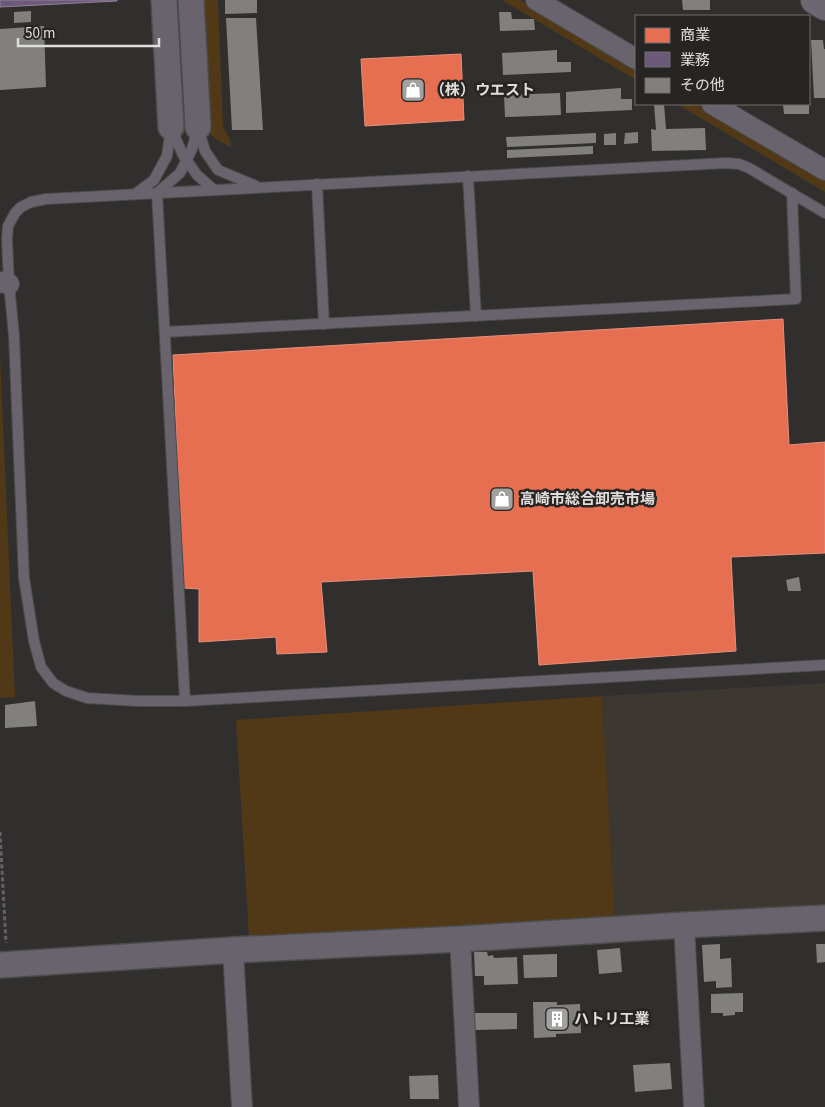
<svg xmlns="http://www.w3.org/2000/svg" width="825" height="1107" font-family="'Source Sans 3','Noto Sans JP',sans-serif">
<rect width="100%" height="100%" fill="#302f2d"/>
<path fill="#3d3731" d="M 825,683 L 825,908 L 615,919 L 602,696 Z"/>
<g fill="#513917">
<path d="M 204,0 L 218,0 L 223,127 L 230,139 L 231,147 L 217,140 L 211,135 Z"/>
<path d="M 502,0 L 520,0 L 636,68 L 636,80 Z"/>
<path d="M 677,104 L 698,104 L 825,178 L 825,192 Z"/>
<path d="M 0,356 L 15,697 L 0,698 Z"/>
<path d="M 602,696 L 615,919 L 249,938 L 236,720 Z"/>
</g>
<g fill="#e76f51" stroke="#e5907b">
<path d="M 461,54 L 464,120 L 365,126 L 361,59 Z"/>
<path d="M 783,319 L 789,445 L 825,442 L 825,553 L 731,557 L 736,651 L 539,665 L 533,571 L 321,582 L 327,652 L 277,654 L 276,637 L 199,642 L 199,589 L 183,588 L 173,355 Z"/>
</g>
<path fill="#6d597a" stroke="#908197" d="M 0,0 L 117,0 L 117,1 L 0,7 Z"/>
<g fill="#81807f">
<path d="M 225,0 L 257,0 L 257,13 L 225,14 Z"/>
<path d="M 682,0 L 710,0 L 710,10 L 683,10 Z"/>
<path d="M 31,11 L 31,22 L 14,23 L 14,12 Z"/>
<path d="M 499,12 L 511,12 L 512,19 L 534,19 L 535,30 L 500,31 Z"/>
<path d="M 226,18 L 256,18 L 263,130 L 232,130 Z"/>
<path d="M 44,26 L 46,87 L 0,90 L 0,29 Z"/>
<path d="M 811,40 L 823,40 L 824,49 L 825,49 L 825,98 L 814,98 Z"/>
<path d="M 557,50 L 557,62 L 571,62 L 571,72 L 503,75 L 502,53 Z"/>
<path d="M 621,88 L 621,99 L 632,99 L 632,110 L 566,113 L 566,92 Z"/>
<path d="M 560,93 L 561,115 L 505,117 L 504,95 Z"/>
<path d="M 654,104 L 664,104 L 666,129 L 705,128 L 706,150 L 652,151 L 651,129 L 656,130 Z"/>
<path d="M 783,104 L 809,104 L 809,114 L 784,114 Z"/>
<path d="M 638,132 L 638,143 L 624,144 L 625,133 Z"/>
<path d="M 596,133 L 596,143 L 507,147 L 506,137 Z"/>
<path d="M 616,133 L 616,145 L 604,145 L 604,134 Z"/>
<path d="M 593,146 L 593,154 L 507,158 L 507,150 Z"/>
<path d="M 799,577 L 801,591 L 788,591 L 786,580 Z"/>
<path d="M 35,701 L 37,726 L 5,728 L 5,705 Z"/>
<path d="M 720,944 L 720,959 L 731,958 L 732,987 L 716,988 L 716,981 L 704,982 L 702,945 Z"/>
<path d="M 816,944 L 825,944 L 825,962 L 817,963 Z"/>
<path d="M 620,948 L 622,972 L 599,974 L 597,950 Z"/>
<path d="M 474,952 L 487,952 L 488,956 L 493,955 L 494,958 L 517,957 L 518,984 L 484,985 L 484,976 L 475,976 Z"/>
<path d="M 557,954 L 557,977 L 524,978 L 523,955 Z"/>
<path d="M 743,993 L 743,1012 L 735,1012 L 735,1015 L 723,1016 L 723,1013 L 711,1013 L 711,994 Z"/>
<path d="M 533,1002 L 557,1002 L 557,1005 L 580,1004 L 581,1033 L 556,1034 L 556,1037 L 534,1038 Z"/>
<path d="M 474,1013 L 517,1013 L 517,1029 L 475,1030 Z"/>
<path d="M 670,1063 L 672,1089 L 635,1092 L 633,1065 Z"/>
<path d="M 438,1075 L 439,1099 L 410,1099 L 409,1076 Z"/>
</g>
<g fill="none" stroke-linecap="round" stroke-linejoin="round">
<g stroke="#4b4b4a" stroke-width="12">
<g id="service">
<path d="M 171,128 L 183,155 L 197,175 L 214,190"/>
<path d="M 198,128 L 205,151 L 218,170 L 256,186"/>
<path d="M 468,176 L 476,316"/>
<path d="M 317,184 L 324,324"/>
<path d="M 135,194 L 154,180 L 167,156 L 171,127"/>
<path d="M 825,213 L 749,168 L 739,164 L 726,163 L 46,199 L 31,202 L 21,207 L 15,213 L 8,226 L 7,239 L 9,284 L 14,336 L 24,578 L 34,641 L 41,667 L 53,683 L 66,691 L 87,698 L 138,701 L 185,701 L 825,665"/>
<path d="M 165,332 L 796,299 L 792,193"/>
<path d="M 185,701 L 157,193 L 180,173 L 192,149 L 198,127"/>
</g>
</g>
<g stroke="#4b4b4a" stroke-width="22">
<g id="minor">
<path d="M 536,0 L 636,59"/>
<path d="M 712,104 L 825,170"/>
<path d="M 0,282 L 9,284"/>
<path d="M 684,925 L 694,1107"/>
<path d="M 460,939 L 469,1107"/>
<path d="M 233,950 L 242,1107"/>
</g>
</g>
<g stroke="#4b4b4a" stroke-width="28">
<g id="tertiary">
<path d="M 164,0 L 171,127"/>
<path d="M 191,0 L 198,127"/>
<path d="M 0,965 L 233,950 L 460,939 L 684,925 L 825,918"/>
</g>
</g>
<g stroke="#4b4b4a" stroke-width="30">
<path id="trunk" d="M 815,0 L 825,6"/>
</g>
<path stroke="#656267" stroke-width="3" stroke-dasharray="4 2.5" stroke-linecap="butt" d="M 0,832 L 6,943"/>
<use href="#service" stroke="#68636d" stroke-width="10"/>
<use href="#minor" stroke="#68636d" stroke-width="20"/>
<use href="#tertiary" stroke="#68636d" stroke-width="25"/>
<use href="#trunk" stroke="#6c6770" stroke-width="28"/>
</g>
<defs>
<g id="shop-square" transform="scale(1.25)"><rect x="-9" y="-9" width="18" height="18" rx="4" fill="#a2a19f" stroke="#272523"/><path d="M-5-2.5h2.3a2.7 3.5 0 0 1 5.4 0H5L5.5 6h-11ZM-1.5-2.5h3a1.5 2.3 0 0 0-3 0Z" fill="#fff"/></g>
<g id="building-square" transform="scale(1.25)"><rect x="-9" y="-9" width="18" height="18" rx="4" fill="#a2a19f" stroke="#272523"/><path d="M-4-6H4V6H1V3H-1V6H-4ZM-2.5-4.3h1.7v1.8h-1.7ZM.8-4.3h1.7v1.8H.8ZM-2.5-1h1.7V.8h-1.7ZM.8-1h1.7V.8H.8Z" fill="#fff"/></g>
</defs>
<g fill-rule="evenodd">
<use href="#shop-square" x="413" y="90"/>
<use href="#shop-square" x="502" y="499"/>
<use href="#building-square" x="557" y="1019"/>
</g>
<g text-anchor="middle" stroke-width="5" stroke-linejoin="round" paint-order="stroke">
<g font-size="15" font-weight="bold" fill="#e0dedc" stroke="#272523" text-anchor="start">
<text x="430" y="95">（株）ウエスト</text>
<text x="520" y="504">高崎市総合卸売市場</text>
<text x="574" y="1024">ハトリ工業</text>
</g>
</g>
<rect x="635" y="15" width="175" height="90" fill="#272523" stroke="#716f6d"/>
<rect x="645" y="28" width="25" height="15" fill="#e76f51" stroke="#716f6d"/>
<text x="680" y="40" font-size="15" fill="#e0dedc">商業</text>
<rect x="645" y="52" width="25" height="15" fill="#6d597a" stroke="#716f6d"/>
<text x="680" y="65" font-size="15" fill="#e0dedc">業務</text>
<rect x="645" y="78" width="25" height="15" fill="#81807f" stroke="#716f6d"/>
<text x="680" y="90" font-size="15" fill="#e0dedc">その他</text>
<path d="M18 38v8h141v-8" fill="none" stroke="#e0dedc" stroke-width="2.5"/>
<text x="25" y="38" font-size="15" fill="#e0dedc" stroke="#272523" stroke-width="4" paint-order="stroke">50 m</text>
</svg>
